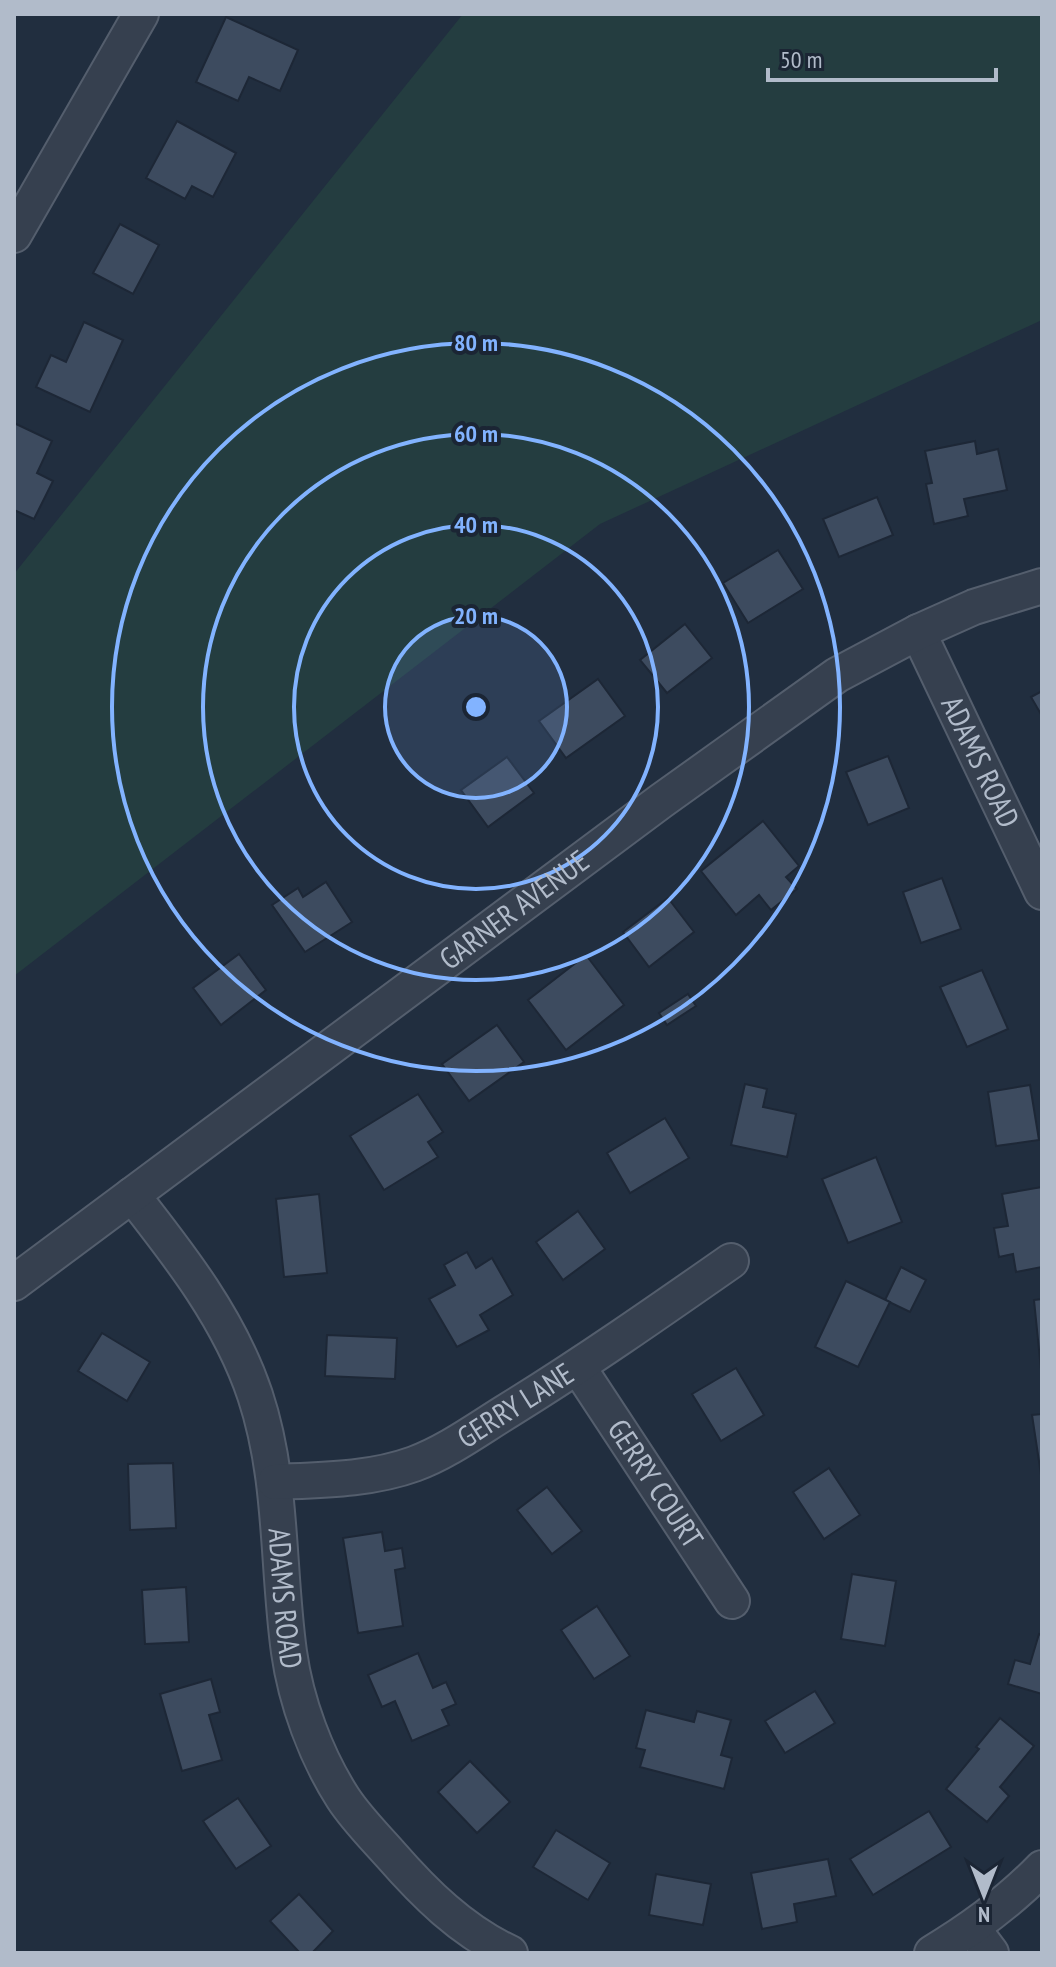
<svg xmlns="http://www.w3.org/2000/svg" width="1056" height="1967" font-family="'PT Sans Narrow',sans-serif">
<rect width="100%" height="100%" fill="#212e3f"/>
<path fill="#243d40" d="M 463,14 L 1042,14 L 1042,320 L 600,524 L 14,976 L 14,574 Z"/>
<g fill="#3d4b5f" stroke="#1d2736" stroke-width="2">
<path d="M 226,17 L 298,50 L 280,91 L 249,77 L 238,101 L 196,82 Z"/>
<path d="M 177,121 L 236,153 L 213,197 L 192,186 L 185,199 L 146,178 Z"/>
<path d="M 120,224 L 159,245 L 133,294 L 93,273 Z"/>
<path d="M 84,322 L 123,340 L 90,412 L 36,387 L 51,355 L 66,362 Z"/>
<path d="M 14,423 L 52,441 L 37,473 L 53,481 L 34,519 L 14,510 Z"/>
<path d="M 975,441 L 977,454 L 998,449 L 1007,490 L 964,499 L 968,516 L 934,524 L 926,484 L 932,483 L 925,451 Z"/>
<path d="M 877,497 L 893,535 L 839,557 L 823,519 Z"/>
<path d="M 778,550 L 803,589 L 748,623 L 723,583 Z"/>
<path d="M 685,624 L 712,658 L 667,693 L 640,660 Z"/>
<path d="M 598,679 L 625,716 L 566,758 L 539,721 Z"/>
<path d="M 1042,691 L 1042,716 L 1031,697 Z"/>
<path d="M 888,756 L 909,808 L 868,825 L 846,772 Z"/>
<path d="M 507,757 L 534,793 L 488,827 L 461,790 Z"/>
<path d="M 763,821 L 799,866 L 786,877 L 797,889 L 771,910 L 759,895 L 736,915 L 701,871 Z"/>
<path d="M 942,878 L 961,929 L 921,943 L 903,892 Z"/>
<path d="M 326,882 L 352,922 L 305,952 L 272,905 L 298,888 L 303,897 Z"/>
<path d="M 668,898 L 694,932 L 649,967 L 623,932 Z"/>
<path d="M 239,954 L 266,990 L 221,1025 L 193,988 Z"/>
<path d="M 586,955 L 624,1005 L 566,1050 L 528,1000 Z"/>
<path d="M 982,970 L 1008,1029 L 967,1047 L 940,987 Z"/>
<path d="M 688,994 L 696,1006 L 667,1025 L 659,1013 Z"/>
<path d="M 497,1025 L 524,1062 L 469,1101 L 442,1064 Z"/>
<path d="M 745,1084 L 767,1089 L 763,1107 L 796,1114 L 787,1157 L 731,1145 Z"/>
<path d="M 1030,1085 L 1039,1140 L 996,1146 L 988,1092 Z"/>
<path d="M 418,1094 L 443,1132 L 428,1142 L 438,1157 L 384,1190 L 350,1136 Z"/>
<path d="M 665,1118 L 689,1158 L 630,1193 L 607,1153 Z"/>
<path d="M 876,1157 L 902,1222 L 848,1243 L 822,1179 Z"/>
<path d="M 1042,1187 L 1042,1267 L 1016,1272 L 1013,1254 L 999,1257 L 994,1228 L 1008,1226 L 1002,1194 Z"/>
<path d="M 319,1194 L 327,1273 L 284,1277 L 276,1199 Z"/>
<path d="M 578,1211 L 605,1249 L 563,1280 L 536,1242 Z"/>
<path d="M 467,1252 L 476,1268 L 492,1258 L 513,1295 L 480,1315 L 489,1330 L 457,1347 L 429,1299 L 455,1285 L 444,1265 Z"/>
<path d="M 901,1267 L 926,1280 L 910,1312 L 885,1300 Z"/>
<path d="M 846,1281 L 890,1302 L 858,1367 L 815,1347 Z"/>
<path d="M 1042,1299 L 1042,1369 L 1041,1369 L 1034,1300 Z"/>
<path d="M 102,1333 L 150,1362 L 127,1401 L 78,1371 Z"/>
<path d="M 327,1335 L 397,1338 L 395,1379 L 325,1376 Z"/>
<path d="M 736,1368 L 764,1415 L 721,1441 L 692,1394 Z"/>
<path d="M 1042,1414 L 1042,1481 L 1032,1415 Z"/>
<path d="M 173,1463 L 176,1528 L 130,1530 L 128,1464 Z"/>
<path d="M 829,1468 L 860,1515 L 824,1539 L 793,1492 Z"/>
<path d="M 547,1487 L 582,1531 L 552,1554 L 517,1510 Z"/>
<path d="M 382,1532 L 385,1551 L 402,1548 L 405,1568 L 395,1570 L 403,1626 L 358,1633 L 343,1538 Z"/>
<path d="M 852,1574 L 896,1581 L 885,1646 L 841,1639 Z"/>
<path d="M 186,1587 L 189,1642 L 145,1644 L 142,1590 Z"/>
<path d="M 597,1606 L 630,1656 L 594,1679 L 561,1630 Z"/>
<path d="M 1039,1634 L 1042,1635 L 1042,1694 L 1008,1684 L 1015,1660 L 1030,1664 Z"/>
<path d="M 418,1653 L 433,1688 L 446,1682 L 456,1704 L 442,1710 L 449,1725 L 412,1741 L 395,1701 L 382,1707 L 368,1675 Z"/>
<path d="M 211,1679 L 220,1712 L 209,1715 L 222,1760 L 182,1771 L 160,1694 Z"/>
<path d="M 815,1691 L 835,1723 L 785,1753 L 765,1721 Z"/>
<path d="M 646,1710 L 694,1722 L 697,1711 L 731,1720 L 721,1755 L 732,1758 L 724,1789 L 640,1767 L 645,1750 L 636,1748 Z"/>
<path d="M 1000,1718 L 1034,1746 L 1000,1787 L 1009,1796 L 987,1822 L 946,1789 L 979,1749 L 976,1747 Z"/>
<path d="M 470,1761 L 510,1802 L 477,1833 L 438,1792 Z"/>
<path d="M 238,1798 L 271,1846 L 236,1869 L 203,1821 Z"/>
<path d="M 929,1811 L 951,1847 L 873,1895 L 850,1859 Z"/>
<path d="M 556,1830 L 610,1863 L 588,1900 L 533,1867 Z"/>
<path d="M 828,1859 L 836,1896 L 794,1904 L 797,1922 L 762,1929 L 751,1873 Z"/>
<path d="M 656,1874 L 711,1884 L 703,1925 L 649,1915 Z"/>
<path d="M 299,1894 L 333,1931 L 312,1953 L 300,1953 L 270,1921 Z"/>
</g>
<g fill="none" stroke-linecap="round" stroke-linejoin="round">
<g stroke="#545e6d" stroke-width="38">
<g id="minor">
<path d="M 14,235 L 141,14"/>
<path id="s1" d="M 918,632 L 1042,892"/>
<path id="s2" d="M 132,1195 C 180,1256 230,1320 255,1395 C 283,1479 277,1565 289,1652 C 296,1702 316,1756 343,1798 C 356,1818 374,1836 390,1854 C 424,1893 462,1931 510,1953"/>
<path id="s3" d="M 14,1283 L 661,801 L 837,675 L 918,632 L 974,607 L 1042,586"/>
<path id="s4" d="M 578,1367 L 732,1601"/>
<path id="s5" d="M 275,1482 C 321,1480 370,1480 414,1464 C 447,1452 478,1429 509,1410 C 585,1363 658,1312 731,1261"/>
<path d="M 973,1929 L 991,1953"/>
<path d="M 932,1953 C 972,1929 1009,1902 1042,1868"/>
</g>
</g>
<use href="#minor" stroke="#36404f" stroke-width="34"/>
</g>
<circle cx="476" cy="707" r="91" fill="#82b3ff" fill-opacity=".12"/>
<g fill="none" stroke="#82b3ff" stroke-width="4">
<circle cx="476" cy="707" r="91"/>
<circle cx="476" cy="707" r="182"/>
<circle cx="476" cy="707" r="273"/>
<circle cx="476" cy="707" r="364"/>
</g>
<g text-anchor="middle" stroke-width="8" stroke-linejoin="round" paint-order="stroke">
<g font-size="30" fill="#b1bbca" stroke="#1b2534">
<text dy="10" stroke="none"><textPath href="#s1" startOffset="144">ADAMS ROAD</textPath></text>
<text dy="10" stroke="none"><textPath href="#s3" startOffset="624">GARNER AVENUE</textPath></text>
<text dy="10" stroke="none"><textPath href="#s5" startOffset="258">GERRY LANE</textPath></text>
<text dy="10" stroke="none"><textPath href="#s4" startOffset="140">GERRY COURT</textPath></text>
<text dy="10" stroke="none"><textPath href="#s2" startOffset="442">ADAMS ROAD</textPath></text>
</g>
</g>
<circle cx="476" cy="707" r="12" fill="#82b3ff" stroke="#1b2534" stroke-width="4"/>
<g font-size="24" text-anchor="middle" font-weight="bold" fill="#82b3ff" stroke="#1b2534" stroke-width="8" stroke-linejoin="round" paint-order="stroke">
<text x="476" y="351">80 m</text>
<text x="476" y="442">60 m</text>
<text x="476" y="533">40 m</text>
<text x="476" y="624">20 m</text>
</g>
<rect width="1056" height="1967" fill="none" stroke="#b1bbca" stroke-width="32"/>
<g transform="translate(984 1895) rotate(180)" stroke="#1b2534" stroke-width="6" paint-order="stroke">
<path d="M0-6L14 30L0 20L-14 30Z" fill="#b1bbca"/>
<text y="-12" font-size="22" font-weight="bold" text-anchor="middle" fill="#b1bbca">N</text>
</g>
<path d="M768 68v12h228v-12" fill="none" stroke="#b1bbca" stroke-width="4"/>
<text x="780" y="68" font-size="24" fill="#b1bbca" stroke="#1b2534" stroke-width="6" paint-order="stroke">50 m</text>
</svg>
